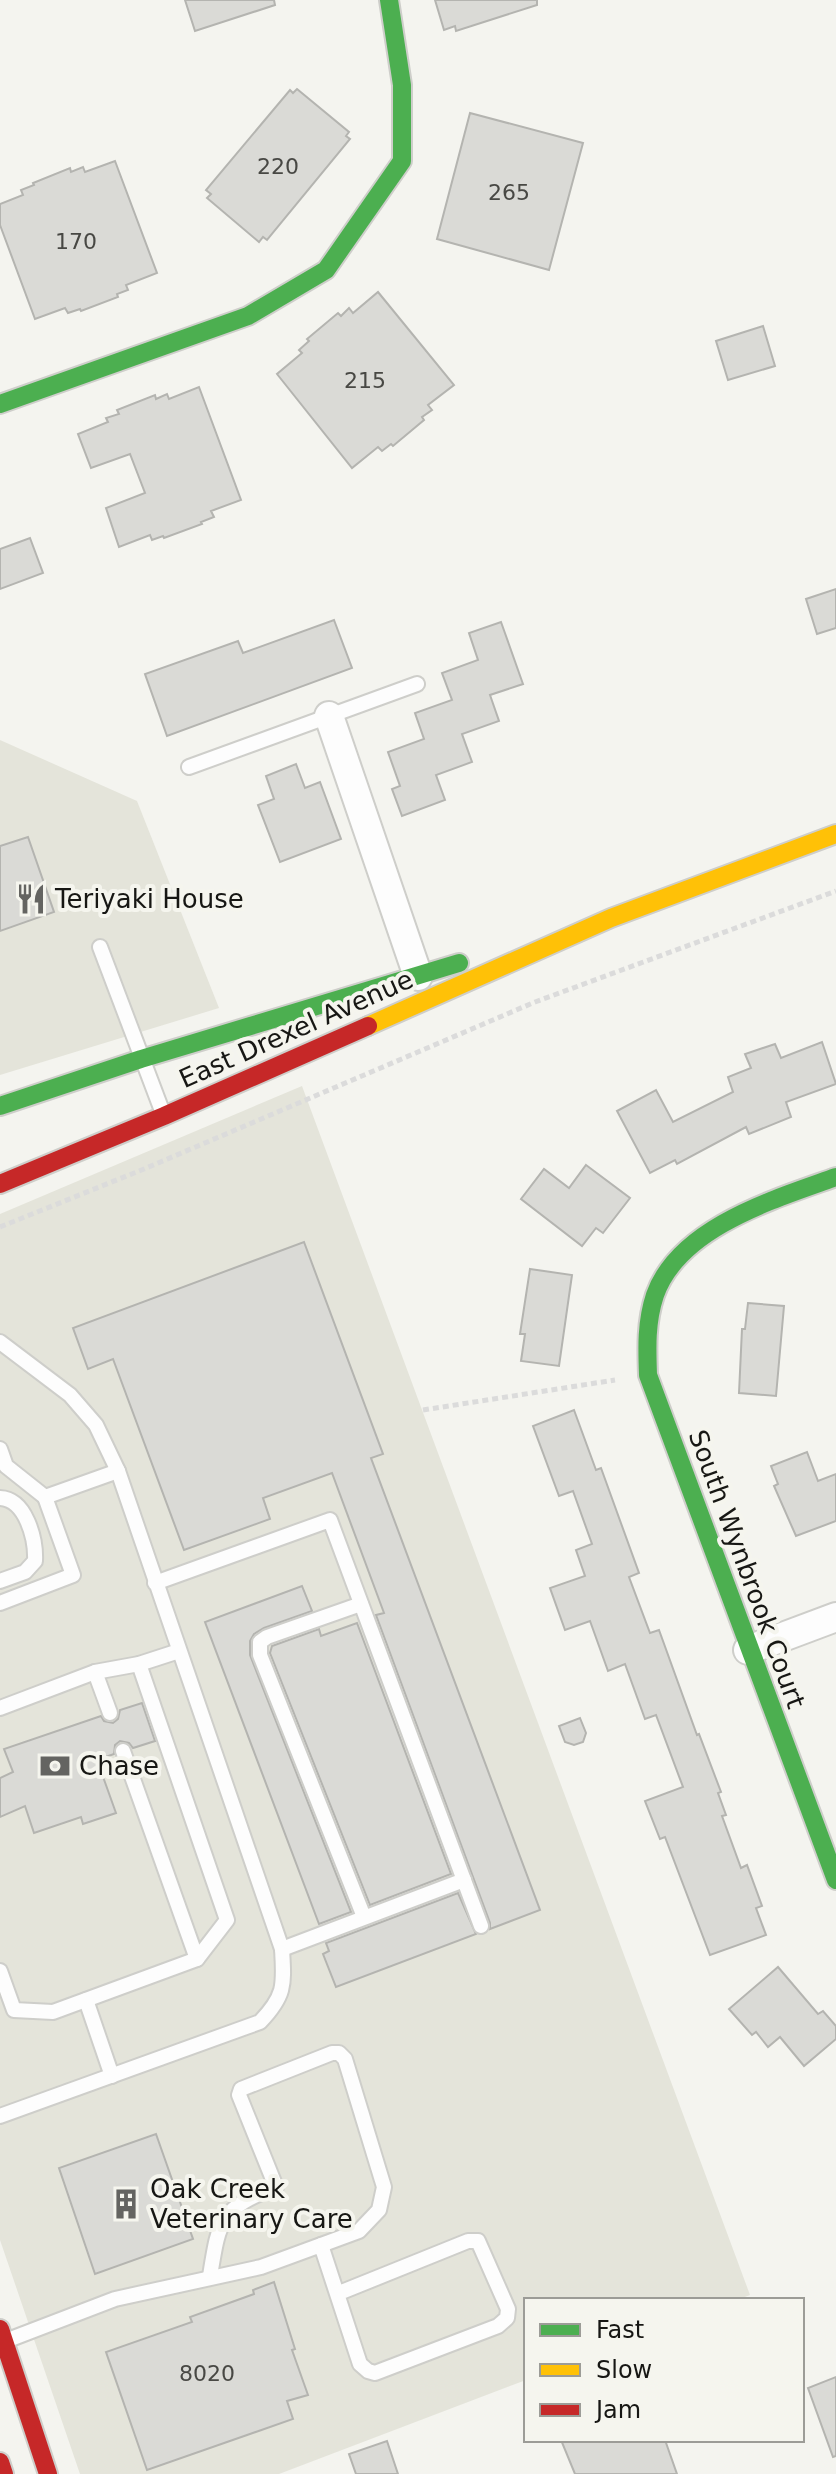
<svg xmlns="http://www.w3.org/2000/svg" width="836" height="2474" font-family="'DejaVu Sans',sans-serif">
<rect width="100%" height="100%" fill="#f4f4ef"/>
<g fill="#e4e4da">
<path d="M 0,740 L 137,801 L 219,1008 L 0,1075 Z"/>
<path d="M 302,1086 L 750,2295 L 737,2300 L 526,2300 L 526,2380 L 279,2474 L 80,2474 L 0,2240 L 0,1214 Z"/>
</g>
<g fill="#dadad6" stroke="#b4b4b0" stroke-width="2">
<path d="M 185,0 L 274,0 L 275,5 L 195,31 Z"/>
<path d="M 435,0 L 537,0 L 537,5 L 456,31 L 455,26 L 444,30 Z"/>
<path d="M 297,89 L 349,132 L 346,136 L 350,139 L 267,240 L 263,237 L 259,242 L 207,198 L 211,194 L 206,190 L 290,90 L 293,93 Z"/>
<path d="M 470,113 L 583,143 L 549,270 L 437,239 Z"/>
<path d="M 115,161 L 157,273 L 126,285 L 128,290 L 117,294 L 118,297 L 81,311 L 80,309 L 68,313 L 65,308 L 35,319 L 0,225 L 0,204 L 23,195 L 21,190 L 34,185 L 33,183 L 70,168 L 71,172 L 83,167 L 85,172 Z"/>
<path d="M 378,292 L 454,385 L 428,405 L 432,410 L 422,417 L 424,420 L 393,446 L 391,444 L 382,451 L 378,447 L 352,468 L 277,374 L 302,353 L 299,350 L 309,341 L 307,339 L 338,313 L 341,316 L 349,308 L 353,313 Z"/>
<path d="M 763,326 L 775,366 L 728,380 L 716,341 Z"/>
<path d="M 199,387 L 241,500 L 211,511 L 214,517 L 201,522 L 202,524 L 164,538 L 163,536 L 152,540 L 150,535 L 119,547 L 106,508 L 145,493 L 130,454 L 91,468 L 78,434 L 108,422 L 106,418 L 119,414 L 117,410 L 155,395 L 156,399 L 167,394 L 169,399 Z"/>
<path d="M 30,538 L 43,573 L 0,589 L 0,549 Z"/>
<path d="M 836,589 L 836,628 L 817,634 L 806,599 Z"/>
<path d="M 334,620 L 352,668 L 167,736 L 145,674 L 238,641 L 243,653 Z"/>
<path d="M 501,622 L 523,684 L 490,695 L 499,721 L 462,734 L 472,762 L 436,775 L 445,800 L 402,816 L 392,789 L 400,786 L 388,752 L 424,739 L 415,713 L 452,700 L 442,673 L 478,660 L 469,633 Z"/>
<path d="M 296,764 L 305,788 L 320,782 L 341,839 L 280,862 L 258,805 L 274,799 L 266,776 Z"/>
<path d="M 28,837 L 54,912 L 0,931 L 0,846 Z"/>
<path d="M 822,1042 L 836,1084 L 786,1102 L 791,1117 L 749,1134 L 746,1127 L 677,1164 L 675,1160 L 650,1173 L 617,1111 L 656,1090 L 673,1122 L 733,1092 L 728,1077 L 751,1068 L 745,1054 L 775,1044 L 781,1058 Z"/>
<path d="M 586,1165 L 630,1198 L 603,1233 L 596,1228 L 582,1246 L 521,1199 L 544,1169 L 569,1188 Z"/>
<path d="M 304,1242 L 383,1454 L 371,1458 L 540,1910 L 490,1929 L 490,1923 L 376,1615 L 384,1613 L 332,1473 L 263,1498 L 270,1519 L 184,1550 L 113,1359 L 88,1369 L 73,1328 Z"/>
<path d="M 530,1269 L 572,1275 L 559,1366 L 521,1361 L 525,1334 L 520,1334 Z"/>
<path d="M 748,1303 L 784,1306 L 776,1396 L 739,1393 L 742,1329 L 745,1329 Z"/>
<path d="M 574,1410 L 596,1470 L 601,1468 L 639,1573 L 629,1577 L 650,1633 L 659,1630 L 697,1735 L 699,1734 L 721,1792 L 718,1793 L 726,1815 L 722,1816 L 741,1868 L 747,1865 L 762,1906 L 756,1908 L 766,1935 L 710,1955 L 665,1837 L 660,1839 L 645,1801 L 683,1787 L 656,1715 L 645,1719 L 625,1664 L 608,1671 L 590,1621 L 565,1630 L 550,1588 L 585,1576 L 576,1550 L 592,1544 L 573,1491 L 559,1496 L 533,1426 Z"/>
<path d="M 807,1452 L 818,1481 L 836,1474 L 836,1521 L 796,1536 L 774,1486 L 778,1484 L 771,1466 Z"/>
<path d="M 302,1586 L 312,1611 L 264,1628 L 254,1634 L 250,1641 L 250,1655 L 351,1912 L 319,1924 L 205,1622 Z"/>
<path d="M 357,1623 L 451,1874 L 370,1905 L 270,1653 L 272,1646 L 319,1629 L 321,1636 Z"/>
<path d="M 142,1703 L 155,1741 L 133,1748 L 129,1743 L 120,1741 L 115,1745 L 114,1754 L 97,1760 L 116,1813 L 83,1824 L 81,1817 L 34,1833 L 25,1806 L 0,1817 L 0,1778 L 13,1772 L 4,1749 L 101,1716 L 104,1721 L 113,1723 L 118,1719 L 120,1710 Z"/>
<path d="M 580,1718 L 586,1733 L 583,1742 L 574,1745 L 565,1742 L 559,1726 Z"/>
<path d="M 458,1893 L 476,1934 L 336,1987 L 323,1954 L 329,1951 L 326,1943 Z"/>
<path d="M 778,1967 L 818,2014 L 823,2011 L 836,2026 L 836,2039 L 804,2066 L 780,2037 L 768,2047 L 756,2032 L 752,2035 L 729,2009 Z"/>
<path d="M 156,2134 L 193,2239 L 95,2274 L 59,2168 Z"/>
<path d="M 274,2282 L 295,2349 L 292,2350 L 308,2395 L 287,2401 L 293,2419 L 147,2470 L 106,2352 L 192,2322 L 190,2317 L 254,2294 L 253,2290 Z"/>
<path d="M 836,2377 L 836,2456 L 833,2457 L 808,2388 Z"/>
<path d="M 561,2440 L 665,2440 L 677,2474 L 575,2474 Z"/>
<path d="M 387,2441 L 398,2474 L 356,2474 L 349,2454 Z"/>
</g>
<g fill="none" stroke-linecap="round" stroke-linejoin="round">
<g stroke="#cececa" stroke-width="18">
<g id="lane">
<path d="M 189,767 L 417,684"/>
<path d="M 100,947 L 164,1116"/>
<path d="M 0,1342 L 70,1395 L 96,1425 L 118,1471 L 282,1949 C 284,1984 286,1995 260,2022 L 0,2116"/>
<path d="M 0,1449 L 6,1466 L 45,1497 L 118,1471"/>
<path d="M 0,1498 C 26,1499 36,1539 35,1561 L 25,1572 L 0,1581"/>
<path d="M 155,1583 L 330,1520 L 481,1926"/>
<path d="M 0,1603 L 73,1575 L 45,1497"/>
<path d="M 361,1604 L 267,1637 L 260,1642 L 260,1655 L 364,1917"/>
<path d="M 95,1672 L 110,1713"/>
<path d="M 0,1708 L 95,1672 L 139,1664 L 179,1651"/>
<path d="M 123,1751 L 197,1959"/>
<path d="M 282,1949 L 464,1880"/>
<path d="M 0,1971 L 14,2010 L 53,2012 L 197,1959 L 227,1920 L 139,1664"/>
<path d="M 86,2000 L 112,2076"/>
<path d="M 210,2276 C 219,2220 220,2208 276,2187 L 239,2095 L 241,2089 L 332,2053 L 339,2053 L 345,2059 L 384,2187 L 379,2210 L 359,2231 L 321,2245"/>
<path d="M 8,2340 L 115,2299 L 261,2267 L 321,2245 L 360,2364 L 368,2371 L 375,2373 L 498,2326 L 507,2318 L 508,2309 L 478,2241 L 468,2241 L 339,2293"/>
</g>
</g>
<g stroke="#cececa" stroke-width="32">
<g id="street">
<path d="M 329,716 L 418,976"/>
<path d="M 748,1650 L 836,1617"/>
</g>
</g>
<g stroke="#cececa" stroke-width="22">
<g id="fast">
<path d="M 0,404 L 248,316 L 326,270 L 402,161 L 402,85 L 389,0"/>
<path d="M 0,1106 L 141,1059 L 459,963"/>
<path d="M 836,1177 C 775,1199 679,1227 655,1295 C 646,1322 647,1348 648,1375 L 836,1880"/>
</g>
</g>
<g stroke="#cececa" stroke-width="22">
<path id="slow" d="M 368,1026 L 611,918 L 836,834"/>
</g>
<g stroke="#cececa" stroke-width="22">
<g id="jam">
<path d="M 0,1184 L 164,1116 L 368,1026"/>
<path d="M 0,2329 L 48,2474"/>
<path d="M 0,2462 L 4,2474"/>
</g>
</g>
<g stroke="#dbdbdb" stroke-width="5" stroke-dasharray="6 4" stroke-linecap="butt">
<path d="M 0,1227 L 144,1169 L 535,1002 L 836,891"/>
<path d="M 423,1410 L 615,1380"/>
</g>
<use href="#lane" stroke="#fdfdfd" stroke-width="14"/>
<use href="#street" stroke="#fdfdfd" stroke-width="28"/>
<use href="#fast" stroke="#4caf50" stroke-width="18"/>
<use href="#slow" stroke="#ffc107" stroke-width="18"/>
<use href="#jam" stroke="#c62828" stroke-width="18"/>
</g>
<defs>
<g id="restaurant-bare" transform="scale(2.4)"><path d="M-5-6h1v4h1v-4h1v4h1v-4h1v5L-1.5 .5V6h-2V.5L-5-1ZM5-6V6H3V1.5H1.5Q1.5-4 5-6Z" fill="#646461" stroke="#f5f5ee" stroke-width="2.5" paint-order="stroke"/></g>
<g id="bank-bare" transform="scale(2.4)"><path d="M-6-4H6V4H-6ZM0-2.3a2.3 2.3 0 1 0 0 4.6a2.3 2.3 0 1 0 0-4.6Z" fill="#646461" stroke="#f5f5ee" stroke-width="2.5" paint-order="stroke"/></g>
<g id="building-bare" transform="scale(2.4)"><path d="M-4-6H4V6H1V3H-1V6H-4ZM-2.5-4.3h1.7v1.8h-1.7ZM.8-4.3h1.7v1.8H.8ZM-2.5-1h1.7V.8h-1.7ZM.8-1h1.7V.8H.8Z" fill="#646461" stroke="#f5f5ee" stroke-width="2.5" paint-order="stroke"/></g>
</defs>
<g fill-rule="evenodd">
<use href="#restaurant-bare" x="31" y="899"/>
<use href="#bank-bare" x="55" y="1766"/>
<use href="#building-bare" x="126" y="2204"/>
</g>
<g text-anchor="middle" stroke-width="8" stroke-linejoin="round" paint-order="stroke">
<g font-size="22" fill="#484844">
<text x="278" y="174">220</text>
<text x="509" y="200">265</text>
<text x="76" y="249">170</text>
<text x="365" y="388">215</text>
<text x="207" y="2381">8020</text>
</g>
<g font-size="26" fill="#171714" stroke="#f5f5ee" text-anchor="start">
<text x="55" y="908">Teriyaki House</text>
<text x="79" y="1775">Chase</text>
<text x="150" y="2198">Oak Creek<tspan x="150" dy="30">Veterinary Care</tspan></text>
</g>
<g font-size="26" fill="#171714" stroke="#f5f5ee">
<text transform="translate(296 1029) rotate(-24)" y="9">East Drexel Avenue</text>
<text transform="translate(747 1569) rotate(70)" y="9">South Wynbrook Court</text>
</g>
</g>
<rect x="524" y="2298" width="280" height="144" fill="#f5f5ee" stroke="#9c9c97" stroke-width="2"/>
<rect x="540" y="2324" width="40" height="12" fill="#4caf50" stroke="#9c9c97" stroke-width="2"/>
<text x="596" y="2338" font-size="24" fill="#171714">Fast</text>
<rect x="540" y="2364" width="40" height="12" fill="#ffc107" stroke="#9c9c97" stroke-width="2"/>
<text x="596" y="2378" font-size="24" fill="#171714">Slow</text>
<rect x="540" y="2404" width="40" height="12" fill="#c62828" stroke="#9c9c97" stroke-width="2"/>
<text x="596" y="2418" font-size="24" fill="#171714">Jam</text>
</svg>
